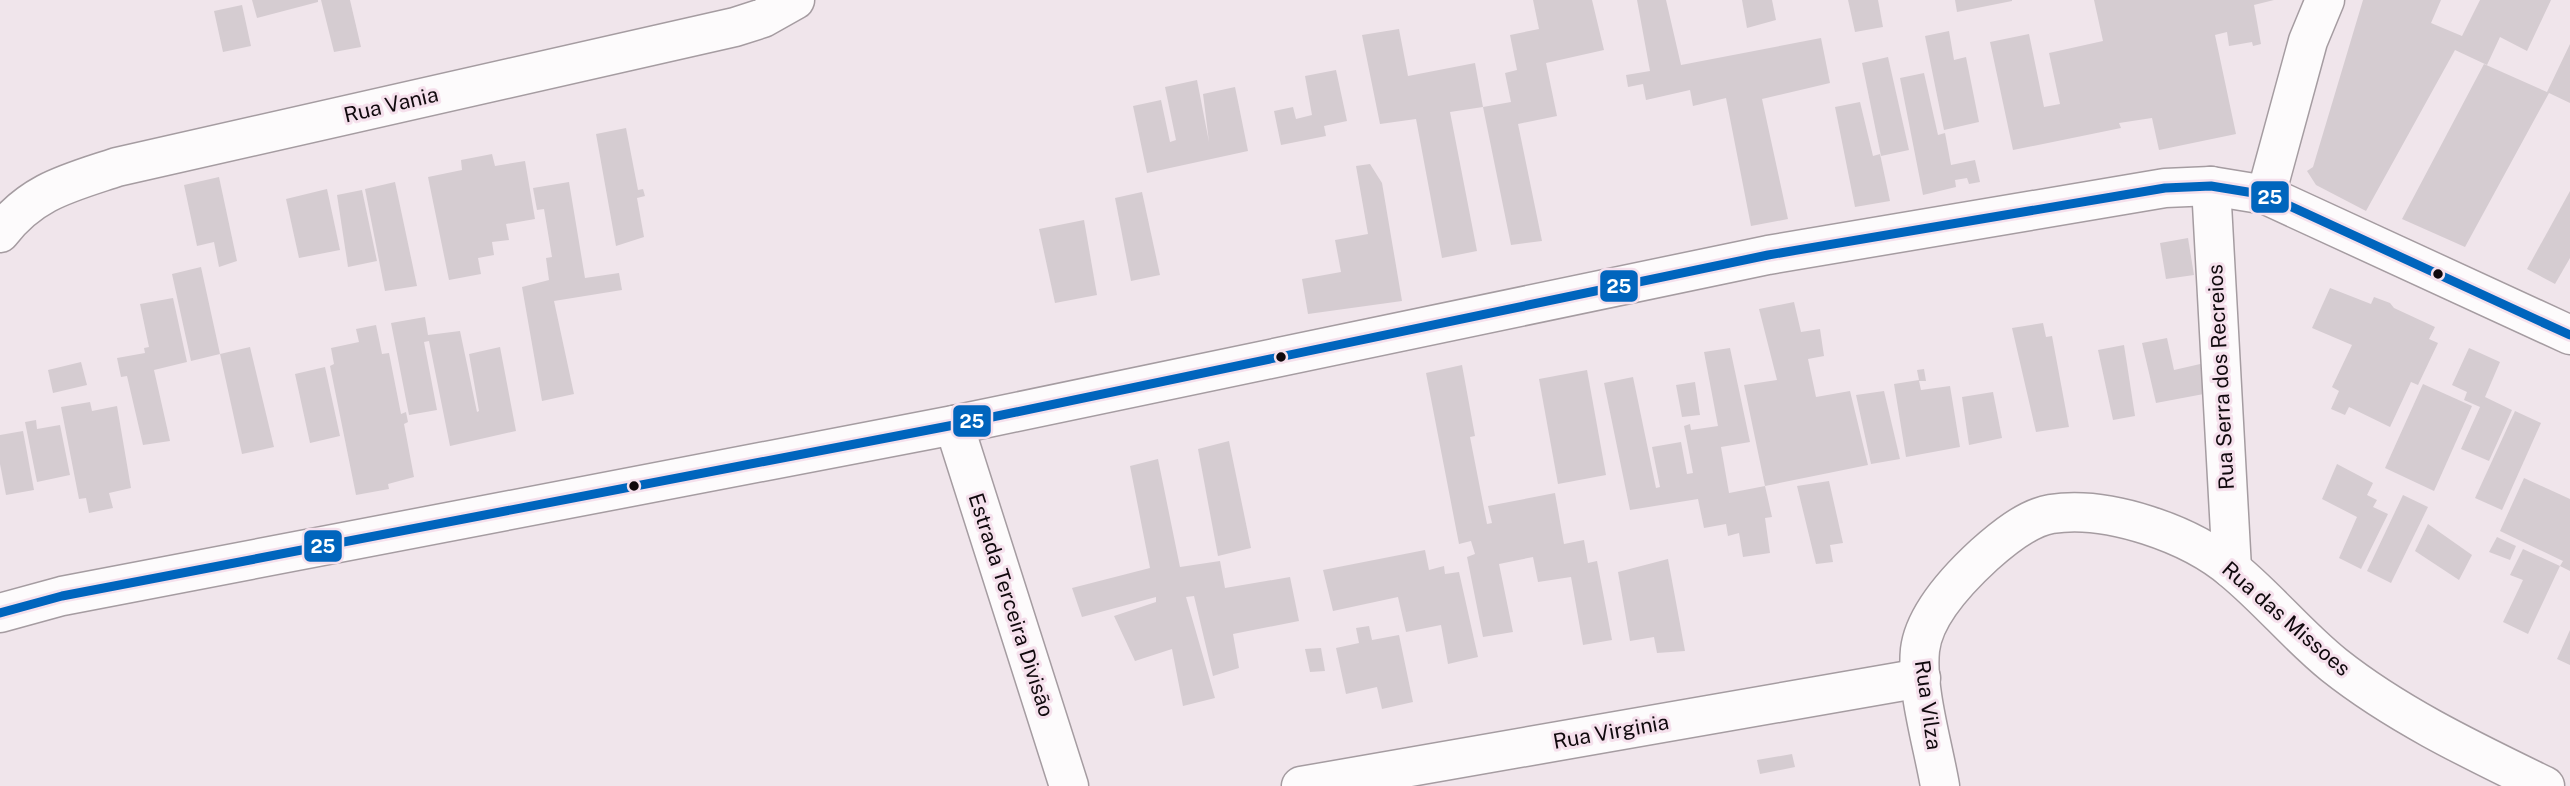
<svg xmlns="http://www.w3.org/2000/svg" width="2570" height="786" font-family="'Public Sans',sans-serif">
<rect width="100%" height="100%" fill="#f0e5eb"/>
<g fill="#d5ccd1">
<path d="M 252,0 L 318,0 L 318,2 L 257,18 Z"/>
<path d="M 321,0 L 350,0 L 361,47 L 334,52 Z"/>
<path d="M 1533,0 L 1592,0 L 1604,50 L 1546,63 L 1557,116 L 1518,124 L 1542,241 L 1511,245 L 1483,107 L 1450,112 L 1477,251 L 1442,258 L 1416,119 L 1380,124 L 1362,35 L 1399,29 L 1408,76 L 1475,63 L 1483,107 L 1511,102 L 1505,73 L 1517,70 L 1510,35 L 1539,29 Z"/>
<path d="M 1637,0 L 1666,0 L 1681,65 L 1821,38 L 1830,83 L 1762,99 L 1788,219 L 1751,226 L 1726,98 L 1693,106 L 1690,90 L 1646,100 L 1643,84 L 1628,87 L 1626,75 L 1650,71 Z"/>
<path d="M 1742,0 L 1772,0 L 1776,20 L 1747,28 Z"/>
<path d="M 1848,0 L 1878,0 L 1883,27 L 1855,32 Z"/>
<path d="M 1955,0 L 2012,0 L 2012,1 L 1957,12 Z"/>
<path d="M 2094,0 L 2274,0 L 2254,5 L 2261,44 L 2253,46 L 2252,42 L 2229,46 L 2227,32 L 2215,35 L 2236,134 L 2159,150 L 2152,118 L 2119,123 L 2121,128 L 2013,150 L 1990,42 L 2029,34 L 2044,107 L 2060,104 L 2049,53 L 2103,41 Z"/>
<path d="M 2363,0 L 2441,0 L 2431,23 L 2462,36 L 2480,0 L 2551,0 L 2527,51 L 2500,37 L 2487,65 L 2455,50 L 2366,211 L 2316,185 L 2307,171 L 2313,167 Z"/>
<path d="M 242,5 L 251,46 L 223,52 L 214,11 Z"/>
<path d="M 1949,31 L 1954,60 L 1966,57 L 1979,122 L 1944,130 L 1925,36 Z"/>
<path d="M 2570,44 L 2570,103 L 2549,93 L 2465,247 L 2402,219 L 2484,64 L 2547,92 Z"/>
<path d="M 1888,57 L 1909,150 L 1881,156 L 1862,63 Z"/>
<path d="M 1336,70 L 1347,121 L 1324,126 L 1326,136 L 1281,145 L 1274,111 L 1293,107 L 1296,119 L 1312,115 L 1305,76 Z"/>
<path d="M 1924,73 L 1938,135 L 1945,133 L 1951,165 L 1975,160 L 1980,182 L 1969,184 L 1967,178 L 1955,180 L 1956,187 L 1923,195 L 1900,78 Z"/>
<path d="M 1197,80 L 1209,142 L 1203,94 L 1235,87 L 1248,151 L 1147,173 L 1133,106 L 1161,100 L 1170,142 L 1176,140 L 1165,87 Z"/>
<path d="M 1860,102 L 1873,156 L 1880,154 L 1890,201 L 1855,207 L 1835,107 Z"/>
<path d="M 626,128 L 638,190 L 643,189 L 645,196 L 637,198 L 644,237 L 616,246 L 596,134 Z"/>
<path d="M 492,154 L 495,166 L 525,161 L 535,219 L 506,224 L 509,240 L 492,242 L 494,255 L 478,258 L 481,274 L 449,280 L 428,177 L 462,170 L 461,160 Z"/>
<path d="M 1370,164 L 1382,183 L 1402,301 L 1308,314 L 1302,279 L 1341,272 L 1335,240 L 1368,234 L 1356,166 Z"/>
<path d="M 219,177 L 237,261 L 219,267 L 214,242 L 197,246 L 184,185 Z"/>
<path d="M 395,182 L 417,286 L 385,291 L 365,189 Z"/>
<path d="M 569,182 L 585,278 L 619,273 L 622,290 L 554,301 L 574,394 L 542,401 L 522,287 L 549,280 L 546,258 L 552,257 L 544,209 L 537,210 L 533,188 Z"/>
<path d="M 327,189 L 340,250 L 299,258 L 286,199 Z"/>
<path d="M 362,190 L 377,261 L 348,267 L 337,195 Z"/>
<path d="M 2570,191 L 2570,258 L 2555,284 L 2527,269 Z"/>
<path d="M 1142,192 L 1160,275 L 1131,281 L 1115,198 Z"/>
<path d="M 1084,220 L 1097,295 L 1055,303 L 1039,229 Z"/>
<path d="M 2188,238 L 2194,275 L 2166,279 L 2160,243 Z"/>
<path d="M 201,267 L 220,354 L 191,361 L 172,274 Z"/>
<path d="M 2330,288 L 2371,304 L 2374,297 L 2390,303 L 2394,308 L 2435,327 L 2429,339 L 2438,343 L 2418,385 L 2411,382 L 2390,427 L 2349,407 L 2345,415 L 2331,409 L 2339,391 L 2332,387 L 2352,345 L 2312,328 Z"/>
<path d="M 173,298 L 187,362 L 154,370 L 170,441 L 143,445 L 127,376 L 121,377 L 117,358 L 145,353 L 144,348 L 149,347 L 140,304 Z"/>
<path d="M 1794,302 L 1801,332 L 1820,329 L 1824,356 L 1808,359 L 1816,397 L 1850,391 L 1868,465 L 1765,486 L 1744,385 L 1777,380 L 1759,309 Z"/>
<path d="M 425,317 L 428,335 L 460,331 L 477,412 L 479,411 L 469,354 L 500,347 L 516,431 L 450,446 L 429,341 L 424,342 L 437,410 L 409,415 L 391,323 Z"/>
<path d="M 2043,323 L 2046,337 L 2052,336 L 2069,427 L 2036,432 L 2012,328 Z"/>
<path d="M 376,325 L 382,354 L 389,353 L 401,414 L 406,412 L 408,422 L 404,424 L 414,477 L 388,484 L 389,489 L 356,495 L 330,366 L 334,364 L 331,348 L 359,342 L 356,329 Z"/>
<path d="M 2167,338 L 2174,370 L 2209,362 L 2209,393 L 2156,403 L 2142,343 Z"/>
<path d="M 2124,345 L 2135,416 L 2113,420 L 2098,350 Z"/>
<path d="M 250,347 L 274,447 L 242,454 L 220,354 Z"/>
<path d="M 1730,348 L 1750,442 L 1721,447 L 1729,493 L 1765,486 L 1772,517 L 1765,518 L 1770,553 L 1743,557 L 1739,533 L 1728,536 L 1726,524 L 1704,528 L 1698,499 L 1630,510 L 1604,383 L 1633,377 L 1656,488 L 1660,487 L 1652,447 L 1681,442 L 1687,474 L 1693,473 L 1684,426 L 1690,424 L 1691,430 L 1718,426 L 1704,352 Z"/>
<path d="M 2469,348 L 2500,362 L 2485,397 L 2512,410 L 2489,461 L 2461,449 L 2480,407 L 2464,400 L 2467,392 L 2452,385 Z"/>
<path d="M 81,362 L 87,385 L 53,393 L 48,370 Z"/>
<path d="M 1462,365 L 1475,436 L 1470,437 L 1487,524 L 1492,523 L 1488,506 L 1555,493 L 1564,544 L 1584,540 L 1588,563 L 1597,561 L 1612,640 L 1583,645 L 1571,577 L 1538,582 L 1533,557 L 1499,564 L 1513,632 L 1483,637 L 1467,557 L 1475,554 L 1471,541 L 1459,544 L 1426,373 Z"/>
<path d="M 325,367 L 340,436 L 310,443 L 295,374 Z"/>
<path d="M 1924,369 L 1926,381 L 1919,381 L 1921,390 L 1950,386 L 1960,447 L 1906,457 L 1894,384 L 1919,380 L 1917,370 Z"/>
<path d="M 1587,370 L 1606,475 L 1558,484 L 1539,379 Z"/>
<path d="M 1695,382 L 1700,415 L 1682,417 L 1676,385 Z"/>
<path d="M 2423,384 L 2472,406 L 2434,491 L 2385,468 Z"/>
<path d="M 1884,391 L 1900,459 L 1871,464 L 1856,395 Z"/>
<path d="M 1993,392 L 2002,438 L 1969,445 L 1962,397 Z"/>
<path d="M 90,402 L 92,411 L 117,406 L 131,488 L 109,493 L 113,508 L 89,513 L 86,498 L 79,499 L 61,407 Z"/>
<path d="M 2515,411 L 2541,423 L 2502,510 L 2475,498 Z"/>
<path d="M 36,420 L 37,429 L 60,425 L 70,475 L 37,482 L 25,422 Z"/>
<path d="M 23,431 L 34,490 L 6,495 L 0,464 L 0,435 Z"/>
<path d="M 1229,441 L 1251,548 L 1218,556 L 1198,449 Z"/>
<path d="M 1158,459 L 1180,567 L 1220,561 L 1225,588 L 1290,577 L 1299,621 L 1233,634 L 1239,668 L 1213,676 L 1194,596 L 1186,597 L 1215,698 L 1183,706 L 1172,649 L 1135,661 L 1114,616 L 1156,602 L 1156,597 L 1082,617 L 1072,588 L 1150,568 L 1130,466 Z"/>
<path d="M 2337,464 L 2373,483 L 2367,495 L 2377,500 L 2373,507 L 2388,514 L 2361,569 L 2339,558 L 2357,517 L 2322,499 Z"/>
<path d="M 2524,478 L 2570,499 L 2570,571 L 2560,566 L 2528,634 L 2503,622 L 2523,580 L 2510,575 L 2523,549 L 2560,566 L 2563,561 L 2500,531 Z"/>
<path d="M 1829,481 L 1843,543 L 1830,545 L 1833,562 L 1816,564 L 1797,486 Z"/>
<path d="M 2403,495 L 2428,507 L 2391,583 L 2367,571 Z"/>
<path d="M 2428,524 L 2472,555 L 2459,580 L 2415,551 Z"/>
<path d="M 2497,537 L 2516,546 L 2510,560 L 2489,552 Z"/>
<path d="M 1425,550 L 1429,570 L 1444,566 L 1445,574 L 1459,572 L 1478,657 L 1448,664 L 1441,625 L 1406,632 L 1398,597 L 1333,611 L 1323,570 Z"/>
<path d="M 1668,559 L 1685,651 L 1657,653 L 1654,637 L 1630,641 L 1618,572 Z"/>
<path d="M 1369,626 L 1372,640 L 1399,635 L 1413,702 L 1382,709 L 1377,687 L 1346,694 L 1336,648 L 1359,643 L 1356,628 Z"/>
<path d="M 2570,630 L 2570,665 L 2557,659 Z"/>
<path d="M 1321,648 L 1325,671 L 1310,672 L 1305,649 Z"/>
<path d="M 1792,754 L 1795,767 L 1760,774 L 1757,760 Z"/>
</g>
<g fill="none" stroke-linecap="round" stroke-linejoin="round">
<g stroke="#a59ca1" stroke-width="41">
<g id="minor">
<path d="M 2211,186 L 2232,569"/>
<path d="M 2266,195 L 2308,41 L 2325,0"/>
<path d="M 0,233 C 32,191 69,183 117,167 L 735,27 L 763,18 L 795,0"/>
<path d="M 954,425 L 1069,786"/>
<path d="M 0,613 L 62,596 L 954,425 L 1768,255 L 2165,188 L 2211,186 L 2266,195 L 2570,335"/>
<path d="M 1301,786 L 1921,678"/>
<path d="M 1940,786 C 1933,745 1916,690 1920,650 C 1924,615 1959,578 1984,555 C 2002,539 2027,518 2051,514 C 2108,505 2191,534 2234,571 C 2269,600 2298,636 2334,665 C 2397,715 2473,751 2545,786"/>
</g>
</g>
<use href="#minor" stroke="#fdfbfc" stroke-width="38"/>
<g stroke="#f5e0ec" stroke-width="14">
<path id="bus-1" d="M 0,613 L 62,596 L 954,425 L 1768,255 L 2165,188 L 2211,186 L 2266,195 L 2570,335"/>
</g>
<use href="#bus-1" stroke="#0065bd" stroke-width="9"/>
</g>
<g fill="#10090d" stroke="#f5e0ec" stroke-width="2.5">
<circle cx="2438" cy="274" r="6"/>
<circle cx="1281" cy="357" r="6"/>
<circle cx="634" cy="486" r="6"/>
</g>
<g text-anchor="middle" stroke-width="6" stroke-linejoin="round" paint-order="stroke">
<g font-size="21" fill="#10090d" stroke="#f5e0ec">
<text transform="translate(391 105) rotate(-13)" y="7">Rua Vania</text>
<text transform="translate(2221 377) rotate(-93)" y="7">Rua Serra dos Recreios</text>
<text transform="translate(1011 605) rotate(72)" y="7">Estrada Terceira Divisão</text>
<text transform="translate(2286 619) rotate(41)" y="7">Rua das Missoes</text>
<text transform="translate(1928 705) rotate(82)" y="7">Rua Vilza</text>
<text transform="translate(1611 732) rotate(-10)" y="7">Rua Virginia</text>
</g>
</g>
<g stroke="#f5e0ec" stroke-width="2.5">
<rect x="2250" y="180" width="40" height="34" rx="7" fill="#0065bd"/>
<rect x="1599" y="269" width="40" height="34" rx="7" fill="#0065bd"/>
<rect x="952" y="404" width="40" height="34" rx="7" fill="#0065bd"/>
<rect x="303" y="529" width="40" height="34" rx="7" fill="#0065bd"/>
</g>
<g font-size="19" text-anchor="middle" font-weight="bold" fill="#fff">
<text x="2270" y="204">25</text>
<text x="1619" y="293">25</text>
<text x="972" y="428">25</text>
<text x="323" y="553">25</text>
</g>
</svg>
